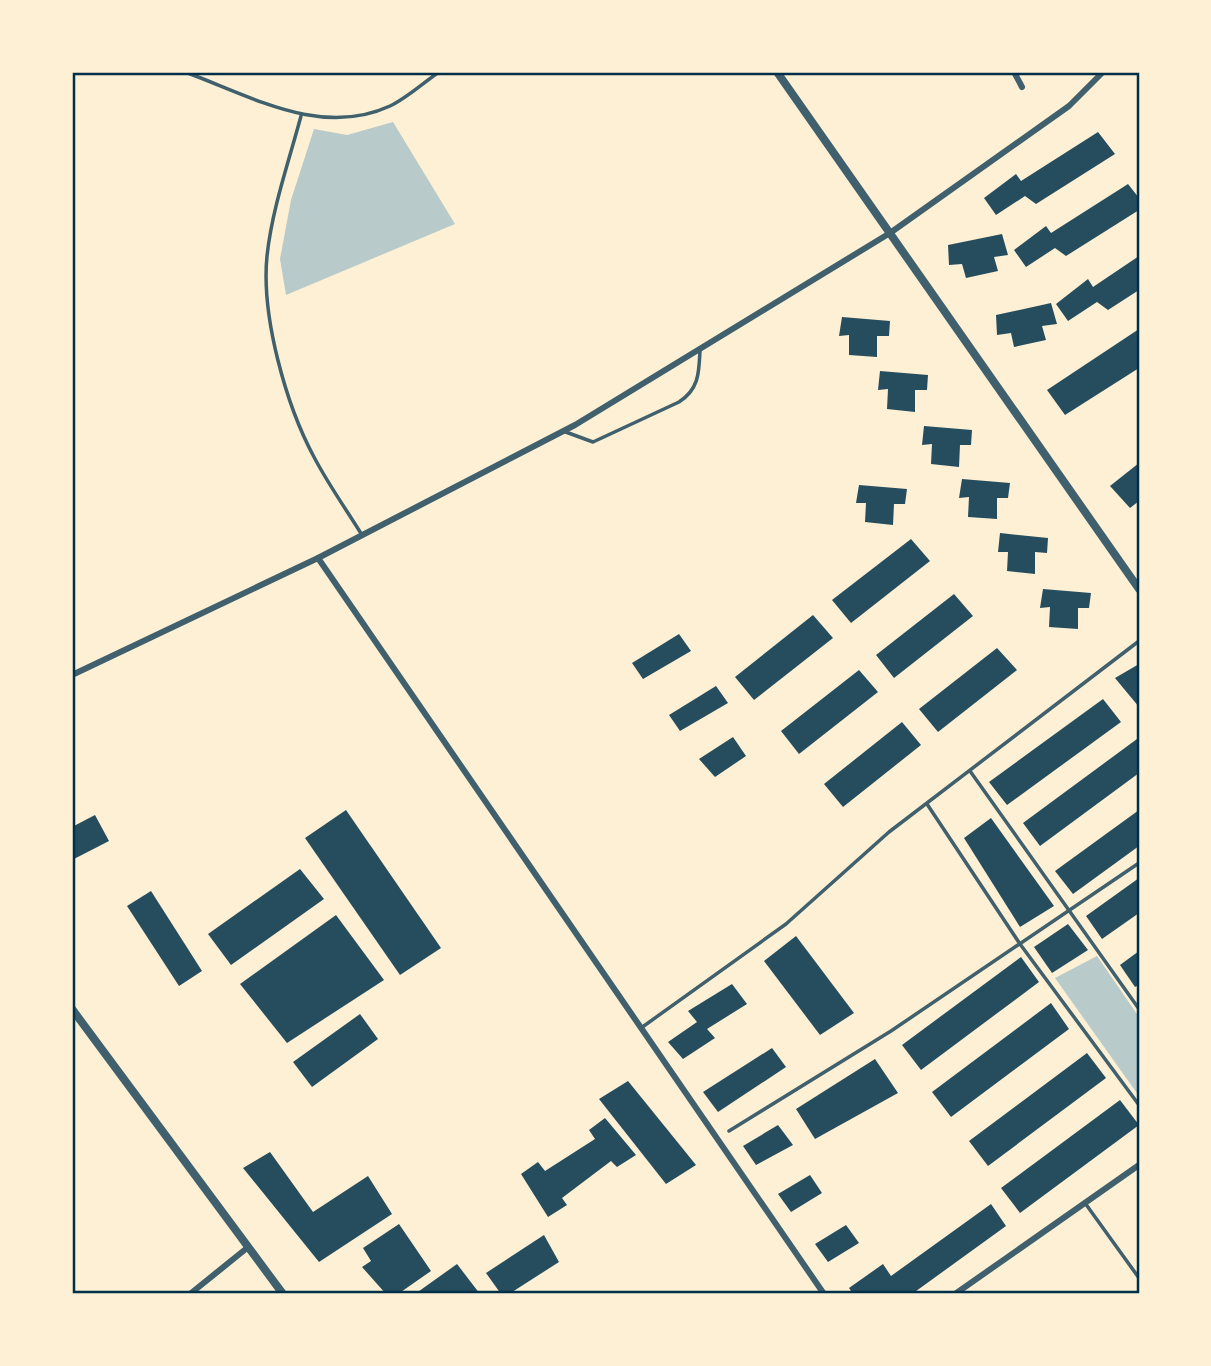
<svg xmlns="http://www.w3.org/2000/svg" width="1211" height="1366" font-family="Karla,sans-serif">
<rect width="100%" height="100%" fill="#fdf0d5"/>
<g fill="#b9caca">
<path d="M 393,122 L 455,224 L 286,295 L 280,259 L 291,200 L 314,129 L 347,135 Z"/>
<path d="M 1097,956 L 1139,1017 L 1139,1096 L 1055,978 Z"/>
</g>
<g fill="#264d5e">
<path d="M 1098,132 L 1115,154 L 1036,204 L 1025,196 L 996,215 L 984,198 L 1016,174 L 1021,181 Z"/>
<path d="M 1128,184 L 1139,198 L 1139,210 L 1066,256 L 1055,248 L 1026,267 L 1014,250 L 1046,226 L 1051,233 Z"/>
<path d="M 1002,234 L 1008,255 L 994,257 L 998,271 L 966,278 L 962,264 L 949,265 L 948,245 Z"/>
<path d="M 1139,256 L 1139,290 L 1108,310 L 1097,302 L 1068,321 L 1056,304 L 1088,279 L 1093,287 Z"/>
<path d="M 1051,303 L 1057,324 L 1042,326 L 1046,340 L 1014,347 L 1011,333 L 997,335 L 996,315 Z"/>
<path d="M 842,317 L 890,321 L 889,336 L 877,336 L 877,357 L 849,355 L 849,335 L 839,336 Z"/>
<path d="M 1139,329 L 1139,368 L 1065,415 L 1047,390 Z"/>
<path d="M 880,371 L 928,375 L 927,390 L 915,390 L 915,412 L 887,409 L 888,389 L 878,390 Z"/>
<path d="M 924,426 L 972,430 L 971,445 L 960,445 L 959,467 L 931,464 L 932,444 L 922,445 Z"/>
<path d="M 1139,463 L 1139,501 L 1130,508 L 1110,486 Z"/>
<path d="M 962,479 L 1010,483 L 1008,498 L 997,498 L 997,519 L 968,517 L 969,497 L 959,498 Z"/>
<path d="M 859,485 L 907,489 L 905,504 L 894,504 L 893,525 L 865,522 L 866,503 L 856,503 Z"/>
<path d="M 1000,533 L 1048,538 L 1047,553 L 1035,552 L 1035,574 L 1007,571 L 1008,552 L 998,552 Z"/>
<path d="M 911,539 L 930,561 L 851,623 L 832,600 Z"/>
<path d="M 1043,589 L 1091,593 L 1089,608 L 1078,608 L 1078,629 L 1049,627 L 1050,607 L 1040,608 Z"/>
<path d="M 954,594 L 973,616 L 894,678 L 876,655 Z"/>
<path d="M 813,615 L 833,638 L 754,700 L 735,677 Z"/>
<path d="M 679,634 L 691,651 L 643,679 L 632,663 Z"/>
<path d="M 997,648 L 1017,670 L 938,732 L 919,709 Z"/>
<path d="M 1139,664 L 1139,707 L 1115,678 Z"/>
<path d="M 859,670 L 878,692 L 799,754 L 781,731 Z"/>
<path d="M 716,686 L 728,703 L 680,731 L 669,715 Z"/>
<path d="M 1103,699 L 1121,722 L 1007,805 L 989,782 Z"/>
<path d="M 902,722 L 921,745 L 843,807 L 824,784 Z"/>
<path d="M 733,737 L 746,756 L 715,777 L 699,759 Z"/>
<path d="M 1137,739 L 1139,773 L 1040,846 L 1023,823 Z"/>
<path d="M 346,810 L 441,948 L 400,975 L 305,838 Z"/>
<path d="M 1139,810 L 1139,846 L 1073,894 L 1055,871 Z"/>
<path d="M 95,815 L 109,841 L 72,860 L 72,827 Z"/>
<path d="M 991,818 L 1054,906 L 1020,927 L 964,838 Z"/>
<path d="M 300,869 L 324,899 L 231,965 L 208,934 Z"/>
<path d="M 1139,878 L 1139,913 L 1102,939 L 1086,916 Z"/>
<path d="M 151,891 L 202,971 L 179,986 L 127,906 Z"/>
<path d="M 336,915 L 384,980 L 287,1043 L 240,984 Z"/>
<path d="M 1068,924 L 1088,950 L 1052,973 L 1034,947 Z"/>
<path d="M 796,936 L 854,1013 L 820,1035 L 764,961 Z"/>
<path d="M 1139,951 L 1139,985 L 1135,987 L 1120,965 Z"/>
<path d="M 1021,957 L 1039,982 L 921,1070 L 902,1045 Z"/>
<path d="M 732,984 L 747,1004 L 707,1029 L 715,1038 L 683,1059 L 668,1042 L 697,1022 L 688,1011 Z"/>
<path d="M 1051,1003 L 1069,1029 L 951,1117 L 932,1092 Z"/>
<path d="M 360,1014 L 378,1039 L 312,1087 L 293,1062 Z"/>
<path d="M 772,1048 L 786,1067 L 718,1112 L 703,1092 Z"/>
<path d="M 1087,1053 L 1106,1078 L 988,1166 L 969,1141 Z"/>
<path d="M 875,1059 L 898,1093 L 815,1139 L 796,1109 Z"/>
<path d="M 628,1081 L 696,1165 L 666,1184 L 599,1099 Z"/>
<path d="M 1120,1100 L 1139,1125 L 1020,1213 L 1001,1188 Z"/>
<path d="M 605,1118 L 636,1155 L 617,1167 L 611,1161 L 562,1198 L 567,1205 L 548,1217 L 521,1174 L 538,1162 L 545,1171 L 595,1139 L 589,1130 Z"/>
<path d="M 778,1125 L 793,1145 L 756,1165 L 743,1146 Z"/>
<path d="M 270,1152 L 313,1212 L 368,1176 L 392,1214 L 319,1262 L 243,1168 Z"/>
<path d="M 810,1175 L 822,1193 L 791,1212 L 778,1194 Z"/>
<path d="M 991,1204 L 1006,1226 L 912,1294 L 853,1294 L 849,1288 L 883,1264 L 891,1276 Z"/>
<path d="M 399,1224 L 431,1271 L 398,1294 L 386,1294 L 362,1267 L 371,1261 L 363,1248 Z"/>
<path d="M 846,1225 L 859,1243 L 828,1262 L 815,1244 Z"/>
<path d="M 544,1235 L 559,1262 L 509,1294 L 501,1294 L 486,1273 Z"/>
<path d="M 457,1264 L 480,1294 L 415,1294 Z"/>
</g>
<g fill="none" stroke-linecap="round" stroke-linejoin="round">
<g stroke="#3f606c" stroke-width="3.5">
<path d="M 185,72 C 251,96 321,138 390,106 C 407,98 423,83 439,72"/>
<path d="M 301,116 C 289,161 272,209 267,256 C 261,316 286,405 314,457 C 328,484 346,509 362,535"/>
<path d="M 563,431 L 593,442 L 679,402 C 699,389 699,373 700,350"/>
<path d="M 970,771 L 1139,1009"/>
<path d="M 927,804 L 1020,944 L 1139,1105"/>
<path d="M 641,1028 L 786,924 L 889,832 L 1139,641"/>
<path d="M 729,1131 L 891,1031 L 1139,863"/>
<path d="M 1085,1203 L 1139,1278"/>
</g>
<g stroke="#3f606c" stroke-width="6">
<path d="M 1014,72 L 1022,87"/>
<path d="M 318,558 L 824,1294"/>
<path d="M 72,675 L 318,558 L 575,425 L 890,233 L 1069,106 L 1103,72"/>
<path d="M 190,1294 L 247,1248"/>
<path d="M 955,1294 L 1139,1165"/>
</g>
<g stroke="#3f606c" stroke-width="8">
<path d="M 777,72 L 1139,589"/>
<path d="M 72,1009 L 283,1294"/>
</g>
</g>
<rect width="1211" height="1366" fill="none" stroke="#fdf0d5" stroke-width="147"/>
<rect x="74" y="74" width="1064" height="1218" fill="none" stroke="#003049" stroke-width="2.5"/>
</svg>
